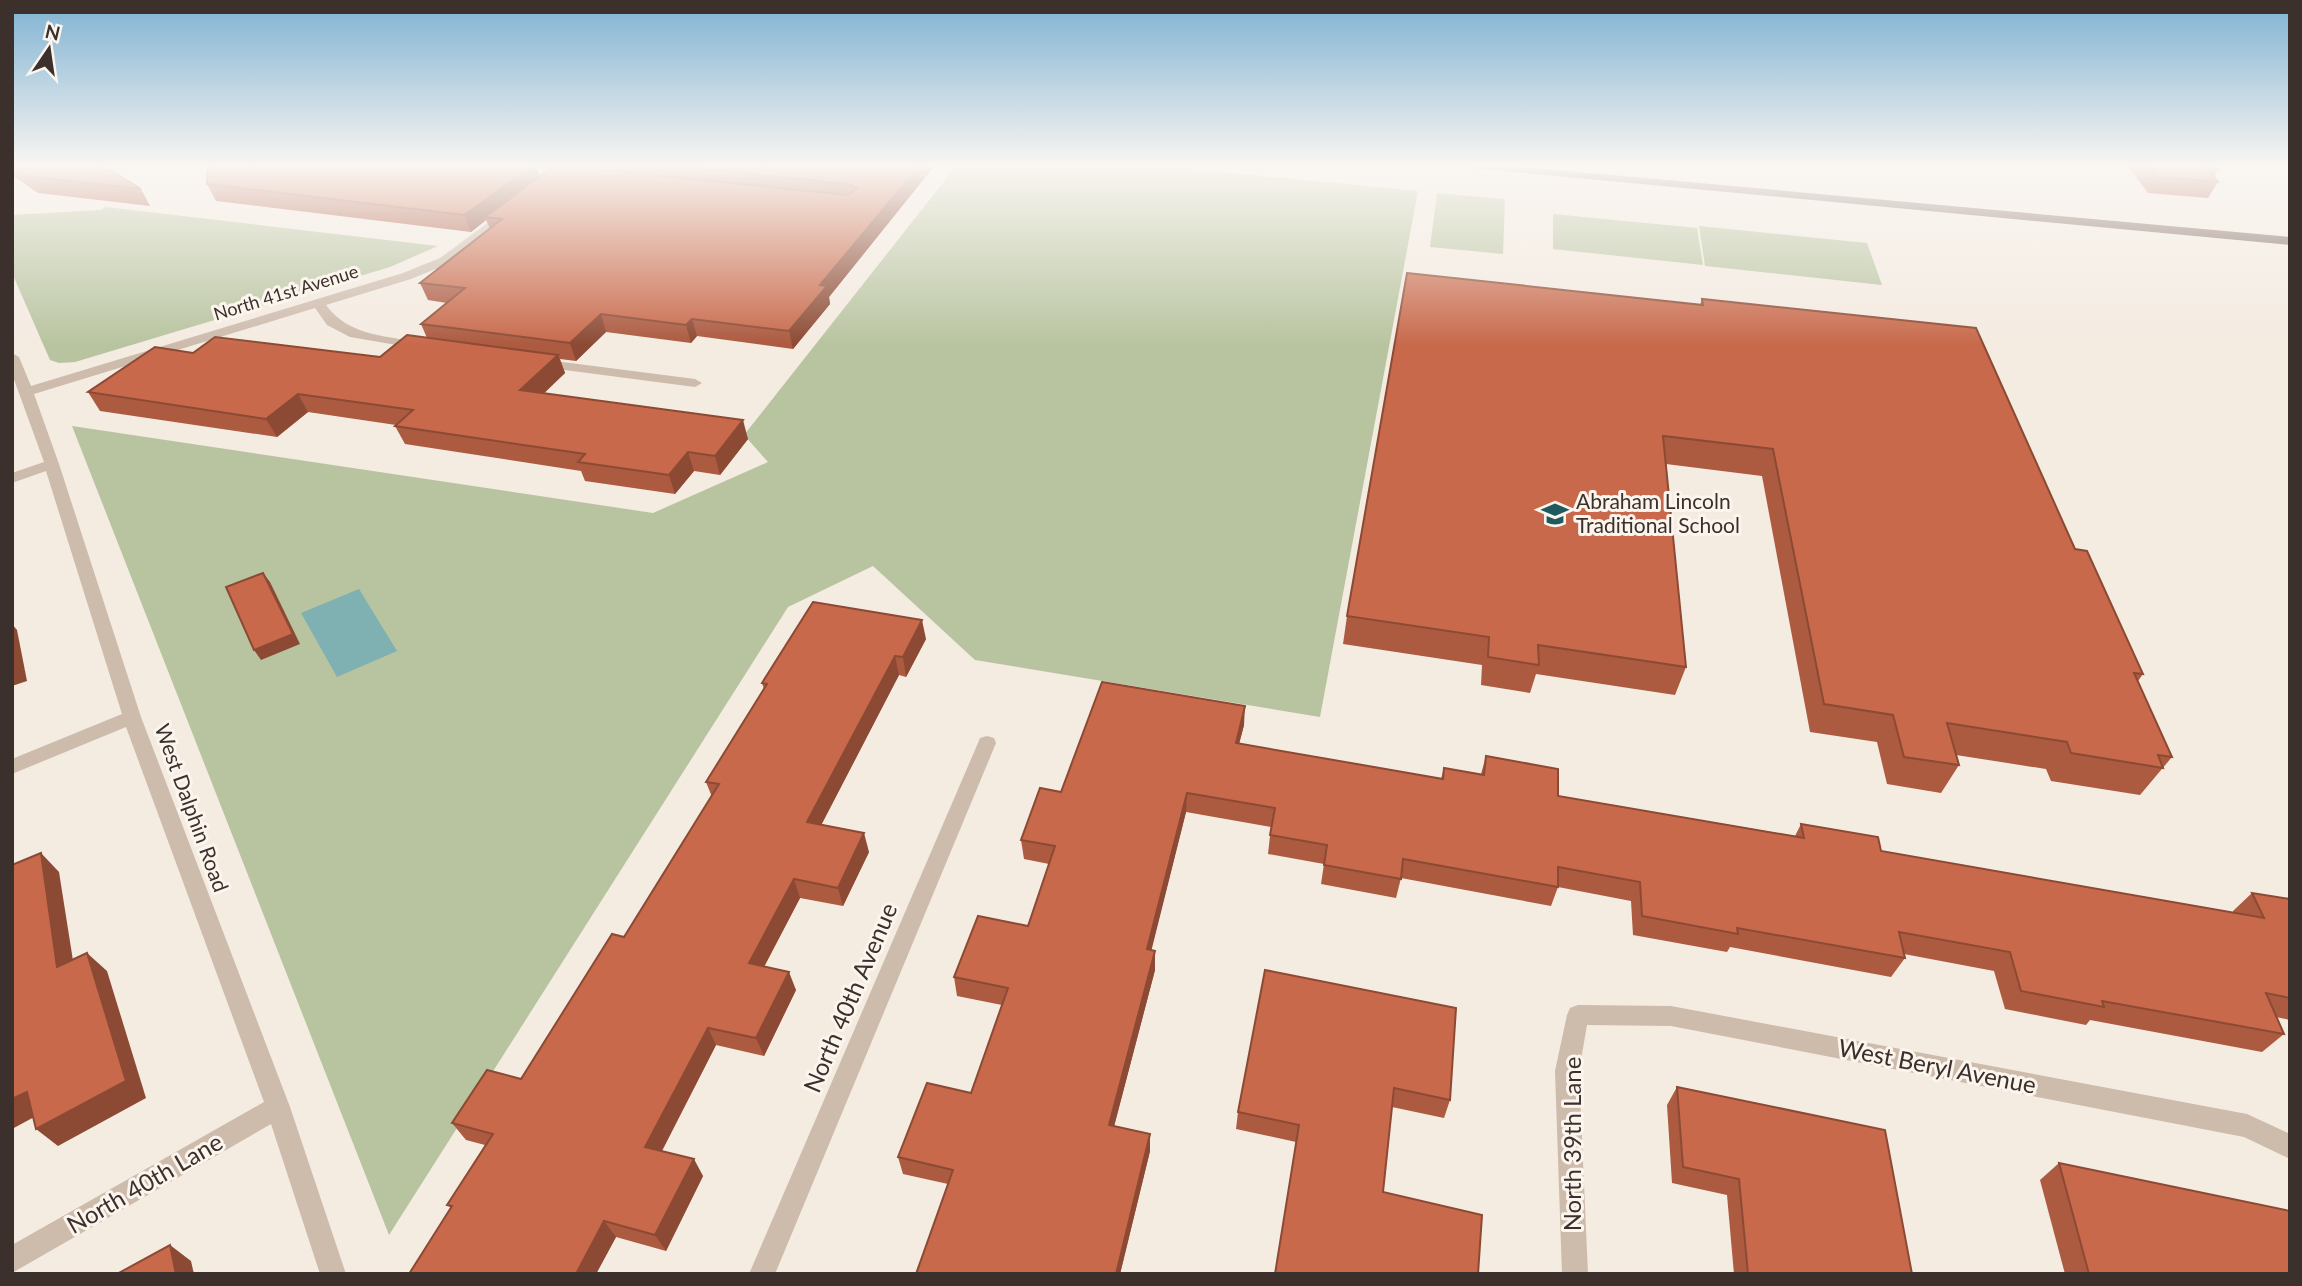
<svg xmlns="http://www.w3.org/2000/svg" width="2302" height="1286" font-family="Lato,sans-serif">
<rect width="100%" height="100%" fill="#f4ebe1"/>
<g fill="#b8c4a0">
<path d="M 957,165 L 1149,165 L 1418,191 L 1320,717 L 975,660 L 873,566 L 788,607 L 389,1235 L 72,426 L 653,513 L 768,462 L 744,435 Z"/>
<path d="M 1437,193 L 1505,199 L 1503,254 L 1430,247 Z"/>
<path d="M 106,207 L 438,246 L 390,267 L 75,362 L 59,363 L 50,360 L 12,273 L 12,215 L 100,210 Z"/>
<path d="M 1553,214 L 1697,228 L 1703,265 L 1553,249 Z"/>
<path d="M 1699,226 L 1867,243 L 1882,285 L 1705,266 Z"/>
</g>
<path fill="#7fb0b2" d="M 359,589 L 397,651 L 337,677 L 301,613 Z"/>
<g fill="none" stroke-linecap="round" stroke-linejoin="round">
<g fill="#cdbbac" fill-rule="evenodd">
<path d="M 566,165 L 577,165 L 554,184 L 546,184 L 546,180 Z"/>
<path d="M 2282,165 L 2290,165 L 2290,170 Z"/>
<path d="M 504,211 L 514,213 L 448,264 L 411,279 L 326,305 C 350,338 389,335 426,344 L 426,350 L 350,337 L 327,325 L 315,308 L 34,394 L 59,464 L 141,717 L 290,1107 L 346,1274 L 320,1274 L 271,1124 L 12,1273 L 12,1245 L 264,1102 L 126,727 L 12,774 L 12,759 L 122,714 L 46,471 L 12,483 L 12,473 L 44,462 L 12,374 L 12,353 L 19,357 L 31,386 L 403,273 L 440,258 Z"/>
<path d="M 539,359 L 695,379 L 702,383 L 695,387 L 534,366 L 534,360 Z"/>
<path d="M 987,736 L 994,738 L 996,743 L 775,1274 L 749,1274 L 978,743 L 980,738 Z"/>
<path d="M 1578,1005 L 1671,1006 L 2247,1114 L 2290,1134 L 2290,1159 L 2244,1137 L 1671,1026 L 1587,1025 L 1579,1071 L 1588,1274 L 1562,1274 L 1555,1071 L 1567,1015 L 1570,1008 Z"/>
</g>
<path fill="#7d675c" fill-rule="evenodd" d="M 1467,165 L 1503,165 L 2290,237 L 2290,245 L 1472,168 Z"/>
</g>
<g fill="#ac5a40" fill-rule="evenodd">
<path d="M 12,165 L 141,189 L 150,206 L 38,193 L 12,175 Z"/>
<path d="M 208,165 L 562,165 L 560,166 L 573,167 L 572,165 L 935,165 L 829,297 L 830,304 L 793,349 L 697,336 L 691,343 L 606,332 L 576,361 L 560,359 L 565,373 L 543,393 L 748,439 L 720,475 L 694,471 L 675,494 L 585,481 L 581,471 L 405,444 L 395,426 L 396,425 L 308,412 L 277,437 L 100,411 L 88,392 L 193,353 L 380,357 L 427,338 L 421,324 L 447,303 L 428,300 L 420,283 L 490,229 L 486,220 L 471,232 L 216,201 L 207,184 ZM 537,168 L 551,169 L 540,177 Z"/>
<path d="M 2127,165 L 2215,165 L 2219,169 L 2214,177 L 2218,182 L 2208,198 L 2148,193 Z"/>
<path d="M 1702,299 L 2075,549 L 2143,674 L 2138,681 L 2172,757 L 2140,795 L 2051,781 L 2046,769 L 1956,755 L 1959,765 L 1941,793 L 1887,784 L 1877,742 L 1810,732 L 1762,476 L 1666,464 L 1686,667 L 1675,695 L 1536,674 L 1530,693 L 1481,685 L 1482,665 L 1343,644 L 1347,616 L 1700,305 Z"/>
<path d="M 926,639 L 906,677 L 899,675 L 821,825 L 869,852 L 843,906 L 800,898 L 764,967 L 796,990 L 764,1056 L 716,1045 L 662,1151 L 703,1176 L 666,1251 L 616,1237 L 596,1274 L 409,1274 L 451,1208 L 447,1205 L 485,1145 L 466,1140 L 452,1123 L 521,1079 L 624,937 L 712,797 L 706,782 L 764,689 L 762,683 Z"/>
<path d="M 1244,725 L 1239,744 L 1441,779 L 1444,768 L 1481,774 L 1486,756 L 1558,796 L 1795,836 L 1801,824 L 1881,851 L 2233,913 L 2233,911 L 2252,893 L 2290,899 L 2290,1020 L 2276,1017 L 2284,1034 L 2262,1052 L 2090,1020 L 2086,1025 L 2005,1009 L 1994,971 L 1904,954 L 1905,958 L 1891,977 L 1730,947 L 1727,952 L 1633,935 L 1631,901 L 1558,887 L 1551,906 L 1401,878 L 1396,898 L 1321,884 L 1324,864 L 1268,854 L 1271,827 L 1186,812 L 1151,950 L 1155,970 L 1114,1126 L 1150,1151 L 1120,1274 L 916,1274 L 948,1184 L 903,1174 L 898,1157 L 971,1093 L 1002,1005 L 957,996 L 954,977 L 1028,926 L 1049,864 L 1024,859 L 1021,840 L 1061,792 Z"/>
<path d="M 1265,970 L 1450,1100 L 1444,1118 L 1392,1107 L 1383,1192 L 1478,1274 L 1296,1142 L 1236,1129 L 1238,1112 Z"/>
<path d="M 1677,1087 L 1912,1274 L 1734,1274 L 1727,1195 L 1672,1183 L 1667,1105 Z"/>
<path d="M 2059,1163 L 2290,1274 L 2065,1274 L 2040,1180 Z"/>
</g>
<g fill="#8c4a34">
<path d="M 534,165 L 536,165 L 541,180 L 485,217 L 486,220 L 471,232 L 464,215 Z"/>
<path d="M 920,165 L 935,165 L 829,297 L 830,304 L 793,349 L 789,331 L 820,285 Z"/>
<path d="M 601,314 L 606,332 L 576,361 L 570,343 Z"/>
<path d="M 692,319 L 697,336 L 691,343 L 686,325 Z"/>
<path d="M 558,355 L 565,373 L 528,409 L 520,390 Z"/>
<path d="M 298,394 L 308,412 L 277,437 L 266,419 Z"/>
<path d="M 743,420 L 748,439 L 720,475 L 715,456 Z"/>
<path d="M 688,452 L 694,471 L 675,494 L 669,475 Z"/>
<path d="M 263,573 L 270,582 L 300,644 L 261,660 L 254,650 Z"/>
<path d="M 922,620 L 926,639 L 906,677 L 903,657 Z"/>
<path d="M 12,624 L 17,630 L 27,681 L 12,686 Z"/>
<path d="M 895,656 L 899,675 L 813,841 L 807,822 Z"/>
<path d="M 1245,706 L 1244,725 L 1234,763 L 1236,743 Z"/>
<path d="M 1187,793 L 1186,812 L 1147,968 L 1147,949 Z"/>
<path d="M 864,833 L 869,852 L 843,906 L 838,888 Z"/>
<path d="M 41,853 L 59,872 L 77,986 L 57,967 Z"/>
<path d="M 794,879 L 800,898 L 756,982 L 749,963 Z"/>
<path d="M 1155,951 L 1155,970 L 1110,1142 L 1109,1125 Z"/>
<path d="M 87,953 L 107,971 L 146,1098 L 58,1146 L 36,1129 Z"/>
<path d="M 789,972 L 796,990 L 764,1056 L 756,1038 Z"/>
<path d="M 708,1028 L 716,1045 L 655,1164 L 645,1147 Z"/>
<path d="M 27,1092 L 49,1109 L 12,1129 L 12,1099 Z"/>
<path d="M 1150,1134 L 1150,1151 L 1120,1274 L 1116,1274 Z"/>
<path d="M 694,1159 L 703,1176 L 666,1251 L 655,1235 Z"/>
<path d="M 604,1221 L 616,1237 L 596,1274 L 576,1274 Z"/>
<path d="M 170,1245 L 191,1261 L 194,1274 L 176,1274 Z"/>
</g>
<g fill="#c8694b" stroke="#8c4a34" stroke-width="2">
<path d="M 12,165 L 102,165 L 141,189 L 27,176 L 12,166 Z"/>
<path d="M 208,165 L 534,165 L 464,215 L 207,184 Z"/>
<path d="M 555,165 L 848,195 L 857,188 L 848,184 L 663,165 L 920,165 L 820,285 L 827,286 L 789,331 L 692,319 L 686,325 L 601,314 L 570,343 L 421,324 L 465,288 L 420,283 L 502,219 L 485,217 Z"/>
<path d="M 2148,165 L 2215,165 L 2219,169 L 2207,168 L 2218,182 L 2157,177 Z"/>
<path d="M 1407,273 L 1703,305 L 1702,299 L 1976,328 L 2075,549 L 2087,551 L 2143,674 L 2134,673 L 2172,757 L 2158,755 L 2163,768 L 2071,753 L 2067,742 L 1947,723 L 1959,765 L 1904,757 L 1893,715 L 1824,704 L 1773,449 L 1663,436 L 1686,667 L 1538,645 L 1539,665 L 1488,657 L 1489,637 L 1347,616 Z"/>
<path d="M 407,335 L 558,355 L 520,390 L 743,420 L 715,456 L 688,452 L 669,475 L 578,462 L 585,454 L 395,426 L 413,410 L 298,394 L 266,419 L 88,392 L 155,347 L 193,353 L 215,337 L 380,357 Z"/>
<path d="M 263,573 L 293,634 L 254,650 L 226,587 Z"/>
<path d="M 813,602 L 922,620 L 903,657 L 895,656 L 807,822 L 864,833 L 838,888 L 794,879 L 749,963 L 789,972 L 756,1038 L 708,1028 L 645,1147 L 694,1159 L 655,1235 L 604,1221 L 576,1274 L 409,1274 L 452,1206 L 447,1205 L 493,1134 L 452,1123 L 487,1070 L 521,1079 L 612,934 L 624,937 L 719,784 L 706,782 L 767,684 L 762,683 Z"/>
<path d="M 1102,682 L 1245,706 L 1236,743 L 1443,779 L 1444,768 L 1484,775 L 1486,756 L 1558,769 L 1558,796 L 1804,838 L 1801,824 L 1878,837 L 1881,851 L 2264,918 L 2252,893 L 2290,899 L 2290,998 L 2266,993 L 2284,1034 L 2102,1001 L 2104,1007 L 2021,991 L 2010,952 L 1899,932 L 1905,958 L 1737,928 L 1738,934 L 1642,916 L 1640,882 L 1558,867 L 1558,887 L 1403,859 L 1401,879 L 1324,865 L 1327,845 L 1270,835 L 1275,808 L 1187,793 L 1147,949 L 1155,951 L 1109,1125 L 1150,1134 L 1116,1274 L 916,1274 L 953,1170 L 898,1157 L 927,1083 L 971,1093 L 1008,988 L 954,977 L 978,916 L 1028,926 L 1055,846 L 1021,840 L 1040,788 L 1061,792 Z"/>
<path d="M 41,853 L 57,967 L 87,953 L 126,1081 L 36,1129 L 27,1092 L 12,1099 L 12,865 Z"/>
<path d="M 1265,970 L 1456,1008 L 1450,1100 L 1394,1088 L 1383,1192 L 1482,1215 L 1478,1274 L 1275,1274 L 1299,1125 L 1238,1112 Z"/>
<path d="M 1677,1087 L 1885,1130 L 1912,1274 L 1748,1274 L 1739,1179 L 1683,1167 Z"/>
<path d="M 2059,1163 L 2290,1211 L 2290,1274 L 2089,1274 Z"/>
<path d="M 170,1245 L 176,1274 L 117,1274 Z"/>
</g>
<linearGradient id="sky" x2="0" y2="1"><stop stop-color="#7eb2d2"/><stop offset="0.48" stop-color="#faf6f2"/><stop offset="1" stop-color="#faf6f2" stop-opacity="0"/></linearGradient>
<rect width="2302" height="345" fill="url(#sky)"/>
<defs>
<g id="school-bare" transform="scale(2.1)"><path d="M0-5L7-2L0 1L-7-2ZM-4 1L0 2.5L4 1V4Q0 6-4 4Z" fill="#1f5a5e" stroke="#fbf5ee" stroke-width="2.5" paint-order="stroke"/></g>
</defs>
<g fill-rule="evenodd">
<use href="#school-bare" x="1555" y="514"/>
</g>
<g text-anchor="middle" stroke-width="6" stroke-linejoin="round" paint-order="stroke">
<g font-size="18" fill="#3b302b" stroke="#fbf5ee">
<text transform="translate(286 293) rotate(-17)" y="6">North 41st Avenue</text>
</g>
<g font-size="21" fill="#3b302b" stroke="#fbf5ee" text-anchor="start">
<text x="1576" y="509">Abraham Lincoln<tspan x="1576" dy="24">Traditional School</tspan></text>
</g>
<g font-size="21" fill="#3b302b" stroke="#fbf5ee">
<text transform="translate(191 808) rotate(70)" y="7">West Dalphin Road</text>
</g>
<g font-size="24" fill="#3b302b" stroke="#fbf5ee">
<text transform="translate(851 998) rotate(-67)" y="8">North 40th Avenue</text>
<text transform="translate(1937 1067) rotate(11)" y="8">West Beryl Avenue</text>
<text transform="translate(1573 1144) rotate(-90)" y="8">North 39th Lane</text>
<text transform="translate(145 1184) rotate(-30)" y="8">North 40th Lane</text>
</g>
</g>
<rect width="2302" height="1286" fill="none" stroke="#3b302b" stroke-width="28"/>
<g transform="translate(49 49) rotate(13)" stroke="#fbf5ee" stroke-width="5" paint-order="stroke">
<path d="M0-5L12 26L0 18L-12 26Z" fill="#3b302b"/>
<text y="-10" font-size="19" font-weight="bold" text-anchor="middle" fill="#3b302b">N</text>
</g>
</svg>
